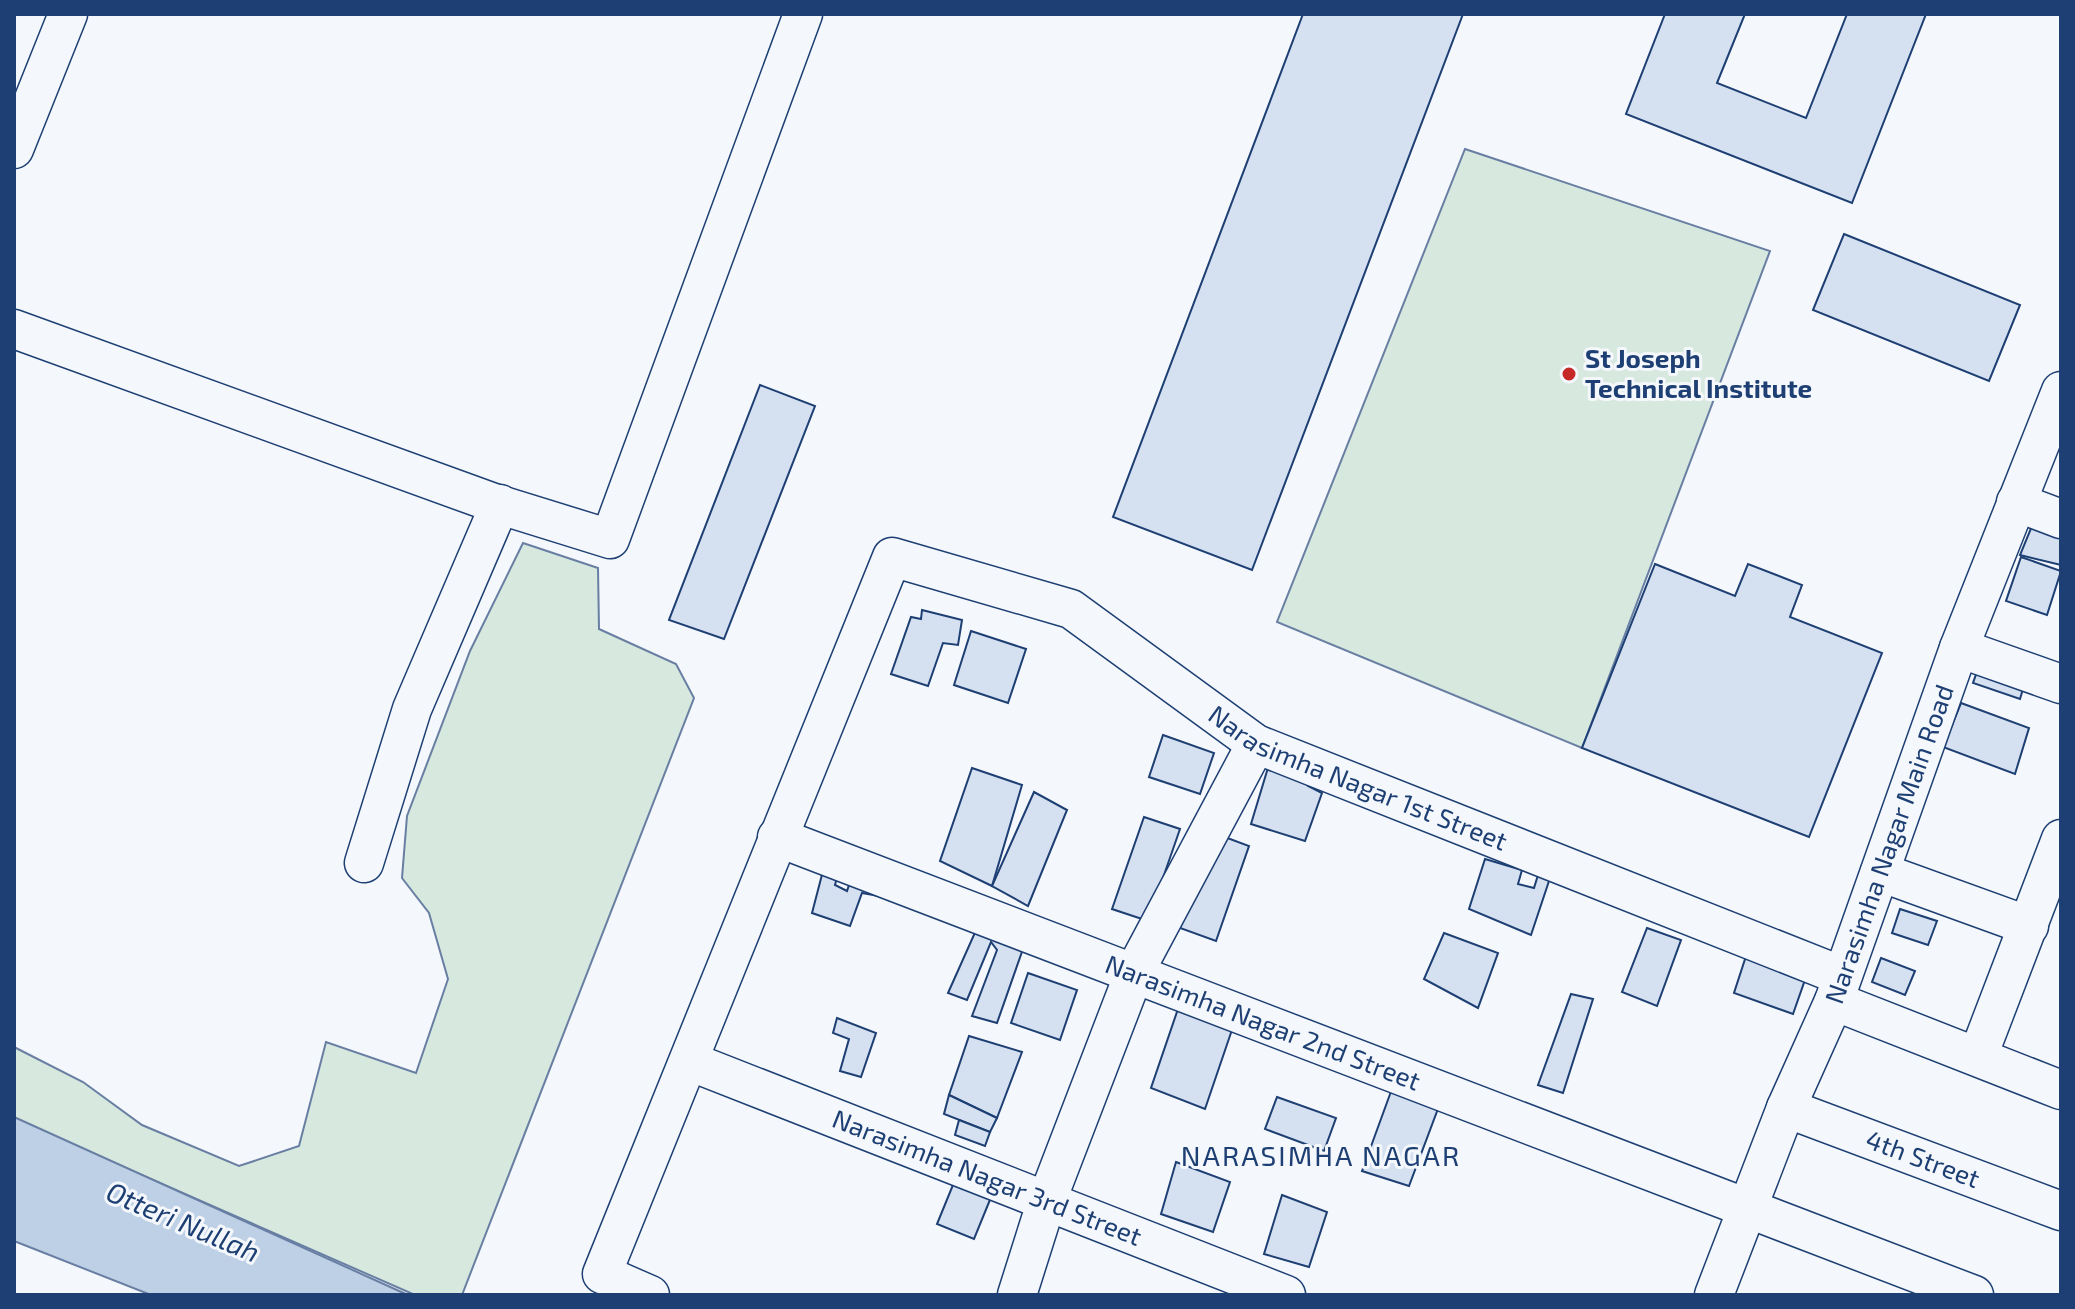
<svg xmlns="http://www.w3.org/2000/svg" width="2075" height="1309" font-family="'Exo 2',sans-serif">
<rect width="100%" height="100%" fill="#f4f7fb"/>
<g fill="#d7e8df" stroke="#687fa3" stroke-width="2">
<path d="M 1465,149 L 1770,251 L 1582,748 L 1277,622 Z"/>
<path d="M 523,543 L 598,568 L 599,629 L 676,664 L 694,698 L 462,1295 L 415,1295 L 14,1119 L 14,1047 L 83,1082 L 142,1125 L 239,1166 L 299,1146 L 326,1042 L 416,1073 L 448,979 L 429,913 L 402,878 L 407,816 L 470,651 Z"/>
</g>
<path fill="#bed0e5" stroke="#687fa3" stroke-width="2" d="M 14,1117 L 408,1295 L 151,1295 L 14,1241 Z"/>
<g fill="#d5e0f0" stroke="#1d3f73" stroke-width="2">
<path d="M 1303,14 L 1463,14 L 1252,570 L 1113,517 Z"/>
<path d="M 1665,14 L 1745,14 L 1717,83 L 1806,118 L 1847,14 L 1926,14 L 1852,203 L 1626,114 Z"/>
<path d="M 1844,234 L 2020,305 L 1989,381 L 1813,310 Z"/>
<path d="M 760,385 L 815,406 L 724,639 L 669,620 Z"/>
<path d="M 2037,514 L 2061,523 L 2061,565 L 2020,555 Z"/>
<path d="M 2021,557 L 2061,571 L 2047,615 L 2006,601 Z"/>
<path d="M 1655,564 L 1735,596 L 1748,564 L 1802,585 L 1790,617 L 1882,653 L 1809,837 L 1582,748 Z"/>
<path d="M 922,610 L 962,620 L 958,645 L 943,643 L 928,686 L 891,674 L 911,617 L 921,619 Z"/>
<path d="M 971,631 L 1026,649 L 1008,703 L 954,685 Z"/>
<path d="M 1980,663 L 2026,679 L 2020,699 L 1973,683 Z"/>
<path d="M 1961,703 L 2029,728 L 2015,774 L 1943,747 Z"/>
<path d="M 1163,735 L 1214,753 L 1200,794 L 1149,777 Z"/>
<path d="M 1270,761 L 1309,774 L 1308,786 L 1322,793 L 1305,841 L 1251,824 Z"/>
<path d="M 972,768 L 1022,785 L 992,886 L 940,861 Z"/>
<path d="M 1034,792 L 1067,810 L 1028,906 L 992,886 Z"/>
<path d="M 1144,817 L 1180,829 L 1148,921 L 1112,909 Z"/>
<path d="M 1214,833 L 1249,846 L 1216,941 L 1180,928 Z"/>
<path d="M 1485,859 L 1522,870 L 1518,884 L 1534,888 L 1538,875 L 1550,878 L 1531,935 L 1469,909 Z"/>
<path d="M 824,867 L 839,870 L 835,885 L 847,891 L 852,876 L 879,896 L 862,893 L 850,926 L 812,913 Z"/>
<path d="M 1900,909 L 1937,921 L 1928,945 L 1892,933 Z"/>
<path d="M 977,928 L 1024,946 L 997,1023 L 972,1016 L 997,950 L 991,942 L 967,1000 L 948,993 Z"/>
<path d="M 1647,928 L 1681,940 L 1657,1006 L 1622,992 Z"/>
<path d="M 1444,933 L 1498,953 L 1478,1008 L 1424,979 Z"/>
<path d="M 1747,953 L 1807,974 L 1793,1014 L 1734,993 Z"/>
<path d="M 1881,958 L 1915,971 L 1905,995 L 1872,982 Z"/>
<path d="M 1028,973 L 1077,990 L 1060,1040 L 1011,1023 Z"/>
<path d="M 1571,994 L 1593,999 L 1563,1093 L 1538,1085 Z"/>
<path d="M 1180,1003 L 1235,1021 L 1205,1109 L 1151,1088 Z"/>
<path d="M 837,1018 L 876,1033 L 861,1077 L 840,1071 L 849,1039 L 833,1033 Z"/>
<path d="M 969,1036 L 1022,1052 L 997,1118 L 949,1095 Z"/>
<path d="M 1393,1086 L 1439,1106 L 1409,1186 L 1362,1171 Z"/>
<path d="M 949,1095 L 997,1118 L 990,1132 L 944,1114 Z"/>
<path d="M 1277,1097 L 1336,1118 L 1324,1151 L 1265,1129 Z"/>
<path d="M 959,1120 L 990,1132 L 985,1146 L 955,1135 Z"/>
<path d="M 1176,1162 L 1230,1182 L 1213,1232 L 1161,1214 Z"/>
<path d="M 957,1175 L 994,1190 L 974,1239 L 937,1224 Z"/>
<path d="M 1282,1195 L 1327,1212 L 1309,1267 L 1264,1254 Z"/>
</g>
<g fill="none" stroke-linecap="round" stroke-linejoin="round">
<g stroke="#1d3f73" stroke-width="41">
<g id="minor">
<path d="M 14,149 L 68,14"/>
<path d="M 14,329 L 494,503 L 610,539 L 803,14"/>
<path d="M 2016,502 L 2061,519"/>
<path d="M 1959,648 L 2061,684"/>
<path id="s1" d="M 777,837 L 1974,1295"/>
<path d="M 364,863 L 412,709 L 500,504"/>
<path d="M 1880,872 L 2029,926"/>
<path d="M 1834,1001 L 2061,1090"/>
<path d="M 1978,1056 L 2061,839"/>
<path id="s2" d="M 689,1061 L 1286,1295"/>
<path id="s3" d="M 1786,1108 L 2061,1211"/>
<path id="s4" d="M 650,1295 L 602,1274 L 892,557 L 1071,609 L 1256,744 L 1842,976"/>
<path d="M 1017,1295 L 1047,1200 L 1135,971 L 1256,744"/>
<path id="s5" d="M 1714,1295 L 1786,1108 L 1834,1001 L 1959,648 L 2061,391"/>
</g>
</g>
<use href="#minor" stroke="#f4f7fb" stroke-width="38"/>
</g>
<circle fill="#c62828" stroke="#f4f7fb" stroke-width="3" cx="1569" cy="374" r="8"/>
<g text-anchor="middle" stroke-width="6" stroke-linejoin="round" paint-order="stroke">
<g font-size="26" font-weight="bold" fill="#1d3f73" stroke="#f4f7fb" text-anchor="start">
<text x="1585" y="368">St Joseph<tspan x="1585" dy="30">Technical Institute</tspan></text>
</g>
<g font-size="26" fill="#1d3f73" stroke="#f4f7fb">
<text dy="9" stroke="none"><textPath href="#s4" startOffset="1348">Narasimha Nagar 1st Street</textPath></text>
<text dy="9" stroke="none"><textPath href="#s5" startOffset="484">Narasimha Nagar Main Road</textPath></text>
<text dy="9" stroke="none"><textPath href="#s1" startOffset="520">Narasimha Nagar 2nd Street</textPath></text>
<text dy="9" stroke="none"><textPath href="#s3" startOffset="146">4th Street</textPath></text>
<text dy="9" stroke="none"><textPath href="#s2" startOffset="320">Narasimha Nagar 3rd Street</textPath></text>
</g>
<g font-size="28" letter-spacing="2" fill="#1d3f73" stroke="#f4f7fb">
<text x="1321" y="1166">NARASIMHA NAGAR</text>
</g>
<g font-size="28" font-style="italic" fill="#1d3f73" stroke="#f4f7fb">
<text transform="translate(183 1222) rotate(23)" y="10">Otteri Nullah</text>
</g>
</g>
<rect width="2075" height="1309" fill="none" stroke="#1d3f73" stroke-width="32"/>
</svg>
